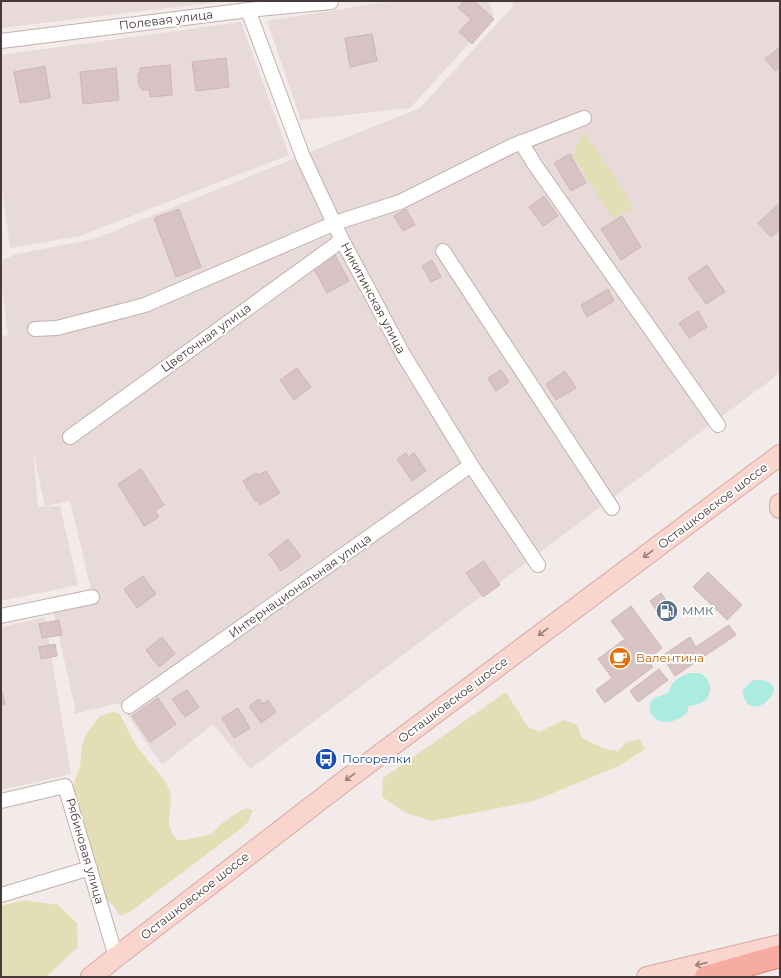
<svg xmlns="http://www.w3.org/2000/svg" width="781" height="978" font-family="Montserrat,sans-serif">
<rect width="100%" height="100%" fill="#f3ebea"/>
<g fill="#e7dad8">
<path d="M 1,1 L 227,1 L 1,28 Z"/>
<path d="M 392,1 L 488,1 L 494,16 L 410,108 L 301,120 L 267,21 Z"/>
<path d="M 509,1 L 780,1 L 780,373 L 250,769 L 213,724 L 162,765 L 119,703 L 74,714 L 75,708 L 51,601 L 91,589 L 70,501 L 45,506 L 33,451 L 38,507 L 60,506 L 78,585 L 1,601 L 1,336 L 8,335 L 6,322 L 1,276 L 1,261 L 16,254 L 94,239 L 420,108 L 514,5 Z"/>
<path d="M 241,22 L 289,155 L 80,236 L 10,248 L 1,181 L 1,55 Z"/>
<path d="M 45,617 L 71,774 L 1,790 L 1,627 Z"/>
</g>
<g fill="#e4deb6">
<path d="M 585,132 C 600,158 621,181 633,209 L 612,218 L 572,155 Z"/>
<path d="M 506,692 L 528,727 L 539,732 L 564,720 L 577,725 L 582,738 L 605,749 L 618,751 L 627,742 L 640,739 L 645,749 L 621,765 L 534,801 L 432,821 L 406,813 L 382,797 L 383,778 Z"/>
<path d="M 112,712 L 119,713 C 125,724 131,737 138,748 C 146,759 163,776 168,787 C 177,808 160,821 177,840 L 184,840 L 212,834 L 221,824 L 240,811 L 247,808 L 253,810 L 248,822 L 243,827 L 130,912 L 120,916 L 113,905 L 91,888 L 72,788 L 80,767 L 82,746 L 87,733 L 99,717 Z"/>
<path d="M 24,900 L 58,905 L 77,923 L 78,947 L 46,977 L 1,977 L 1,906 Z"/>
</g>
<g fill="#abebe0">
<path d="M 689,673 C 692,673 696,673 699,673 C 710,676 714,692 706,699 C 701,705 695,705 688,706 L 688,711 C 683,719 670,724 660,721 C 652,719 645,706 653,699 C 657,695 663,697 667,693 C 670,691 670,688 671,686 C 675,679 683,676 689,673 Z"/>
<path d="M 754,680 C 763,680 769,680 774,688 C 771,708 743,716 743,690 L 750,683 Z"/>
</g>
<g fill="#d7c3c3" stroke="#cfb5b4">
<path d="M 464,1 L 474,1 L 494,19 L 472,44 L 459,32 L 471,19 L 458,8 Z"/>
<path d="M 372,34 L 377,61 L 350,67 L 345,38 Z"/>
<path d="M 780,47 L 780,67 L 775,71 L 765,59 Z"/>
<path d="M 226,58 L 229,87 L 196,91 L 192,62 Z"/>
<path d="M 170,65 L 172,95 L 150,97 L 149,90 L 142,90 L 139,85 L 138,74 L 140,73 L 140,68 Z"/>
<path d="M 45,66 L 50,98 L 20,103 L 14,72 Z"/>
<path d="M 116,68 L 119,100 L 83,104 L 80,72 Z"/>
<path d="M 570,154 L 586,183 L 571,191 L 554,163 Z"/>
<path d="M 544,196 L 558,216 L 543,226 L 529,207 Z"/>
<path d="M 780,203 L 780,230 L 771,237 L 758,223 Z"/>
<path d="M 179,209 L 201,267 L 176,277 L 154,218 Z"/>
<path d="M 406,209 L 415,225 L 403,231 L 394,216 Z"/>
<path d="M 622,216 L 641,247 L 621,260 L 601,229 Z"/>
<path d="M 335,255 L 349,281 L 327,293 L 313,267 Z"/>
<path d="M 432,260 L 441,277 L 431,282 L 422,266 Z"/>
<path d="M 707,265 L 725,292 L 706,304 L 688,278 Z"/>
<path d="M 608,289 L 614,301 L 587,317 L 581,305 Z"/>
<path d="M 698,311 L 707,327 L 689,338 L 679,323 Z"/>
<path d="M 297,368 L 311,387 L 294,400 L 280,380 Z"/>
<path d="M 501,370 L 509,382 L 496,391 L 488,378 Z"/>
<path d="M 565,371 L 576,388 L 556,400 L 546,384 Z"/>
<path d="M 406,453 L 408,457 L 414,453 L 426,471 L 412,481 L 397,459 Z"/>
<path d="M 141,469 L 164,505 L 155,511 L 159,517 L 144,526 L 118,484 Z"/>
<path d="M 266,471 L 280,493 L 260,505 L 257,500 L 255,501 L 243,481 L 256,473 L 258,475 Z"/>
<path d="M 288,539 L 301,557 L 281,571 L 269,554 Z"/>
<path d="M 484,561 L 500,585 L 483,597 L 466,573 Z"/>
<path d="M 708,572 L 742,605 L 727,620 L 693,587 Z"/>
<path d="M 143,576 L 156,594 L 137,608 L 124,589 Z"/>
<path d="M 661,593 L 675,614 L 664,622 L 650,601 Z"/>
<path d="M 631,606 L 662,648 L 647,660 L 653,667 L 605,703 L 596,690 L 612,678 L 598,659 L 625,639 L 611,621 Z"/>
<path d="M 59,620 L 62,635 L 42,638 L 39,624 Z"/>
<path d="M 729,625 L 736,635 L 675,676 L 662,656 L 690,637 L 696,647 Z"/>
<path d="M 162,637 L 175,654 L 159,667 L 146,650 Z"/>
<path d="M 55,644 L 57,656 L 41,659 L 39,647 Z"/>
<path d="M 659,669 L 668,680 L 638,702 L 630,691 Z"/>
<path d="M 1,689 L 5,704 L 1,705 Z"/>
<path d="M 187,690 L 199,707 L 185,717 L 172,699 Z"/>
<path d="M 158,698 L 176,724 L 150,742 L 132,716 Z"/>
<path d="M 259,699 L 263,704 L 268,700 L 276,712 L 261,723 L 249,706 Z"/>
<path d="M 238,708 L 250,728 L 234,738 L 222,718 Z"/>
</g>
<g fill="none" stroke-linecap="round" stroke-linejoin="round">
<g stroke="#c1b1b0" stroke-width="16">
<g id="street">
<path d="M 248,10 L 303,157 L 342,240 L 403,354 L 471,465 L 538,565"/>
<path d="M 1,41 L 248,10 L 331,2"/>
<path d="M 521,142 L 535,165 L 718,425"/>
<path d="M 443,251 L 612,508"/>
<path d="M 35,329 L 57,328 L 145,305 L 335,223 L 400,202 L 512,146 L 584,118"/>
<path d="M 70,437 L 342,240"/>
<path d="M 1,616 L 92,597"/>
<path d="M 129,706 L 471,465"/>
<path d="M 1,801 L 65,786 L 116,957"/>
<path d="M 1,895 L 90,868"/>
</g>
</g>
<g stroke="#d5a9a2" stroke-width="22">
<g id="secondary">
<path d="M 780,504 L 780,508"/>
<path d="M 91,977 L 116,957 L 346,780 L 780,455"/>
<path d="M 647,977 L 780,945"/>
</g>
</g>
<g stroke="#db7d71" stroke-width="24">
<path id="primary" d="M 706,977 L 780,956"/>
</g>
<use href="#street" stroke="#fff" stroke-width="14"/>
<use href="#secondary" stroke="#fad5cd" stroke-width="20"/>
<use href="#primary" stroke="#f6aca0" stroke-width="22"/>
</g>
<defs><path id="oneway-shaft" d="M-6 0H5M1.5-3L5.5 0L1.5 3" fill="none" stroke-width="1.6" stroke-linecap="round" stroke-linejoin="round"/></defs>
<g stroke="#987f7b">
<use href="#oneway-shaft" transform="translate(648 554) rotate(143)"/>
<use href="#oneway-shaft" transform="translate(543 632) rotate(143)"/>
<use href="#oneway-shaft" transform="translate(350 777) rotate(143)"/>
<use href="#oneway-shaft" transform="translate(701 964) rotate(167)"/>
</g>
<defs>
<g id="fuel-disc" transform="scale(1.15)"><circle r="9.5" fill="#5c6f8a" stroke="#fff"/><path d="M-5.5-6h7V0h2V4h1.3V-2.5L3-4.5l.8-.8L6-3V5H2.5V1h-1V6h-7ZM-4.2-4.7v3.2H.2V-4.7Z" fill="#fff"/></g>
<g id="cafe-disc" transform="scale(1.15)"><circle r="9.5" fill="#e8710a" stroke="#fff"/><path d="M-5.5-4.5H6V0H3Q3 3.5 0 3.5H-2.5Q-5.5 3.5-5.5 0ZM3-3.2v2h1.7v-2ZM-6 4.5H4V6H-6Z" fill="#fff"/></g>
<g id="bus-disc" transform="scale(1.15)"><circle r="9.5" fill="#1a4fb4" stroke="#fff"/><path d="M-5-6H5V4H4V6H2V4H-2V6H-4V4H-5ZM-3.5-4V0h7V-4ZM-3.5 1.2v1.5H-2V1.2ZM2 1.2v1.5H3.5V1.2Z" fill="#fff"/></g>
</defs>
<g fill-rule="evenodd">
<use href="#fuel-disc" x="667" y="611"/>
<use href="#cafe-disc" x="620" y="658"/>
<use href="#bus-disc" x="326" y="759"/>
</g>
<g text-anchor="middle" stroke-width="4" stroke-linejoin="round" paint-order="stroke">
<g font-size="12" fill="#473938" stroke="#fff">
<text transform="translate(166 20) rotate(-7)" y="4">Полевая улица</text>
<text transform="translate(373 298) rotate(62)" y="4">Никитинская улица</text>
<text transform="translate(206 338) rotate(-36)" y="4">Цветочная улица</text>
<text transform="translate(713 506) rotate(-37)" y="4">Осташковское шоссе</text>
<text transform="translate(300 586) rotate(-35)" y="4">Интернациональная улица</text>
<text transform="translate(453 700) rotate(-37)" y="4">Осташковское шоссе</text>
<text transform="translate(85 851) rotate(74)" y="4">Рябиновая улица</text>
<text transform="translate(195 896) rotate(-38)" y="4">Осташковское шоссе</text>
</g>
<g font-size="12" fill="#4e5e75" stroke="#fff" text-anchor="start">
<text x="682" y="615">ММК</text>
</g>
<g font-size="12" fill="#c56008" stroke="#fff" text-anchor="start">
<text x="636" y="662">Валентина</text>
</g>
<g font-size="12" fill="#164399" stroke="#fff" text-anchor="start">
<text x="342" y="763">Погорелки</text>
</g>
</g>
<rect width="781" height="978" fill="none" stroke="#473938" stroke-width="4"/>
</svg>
